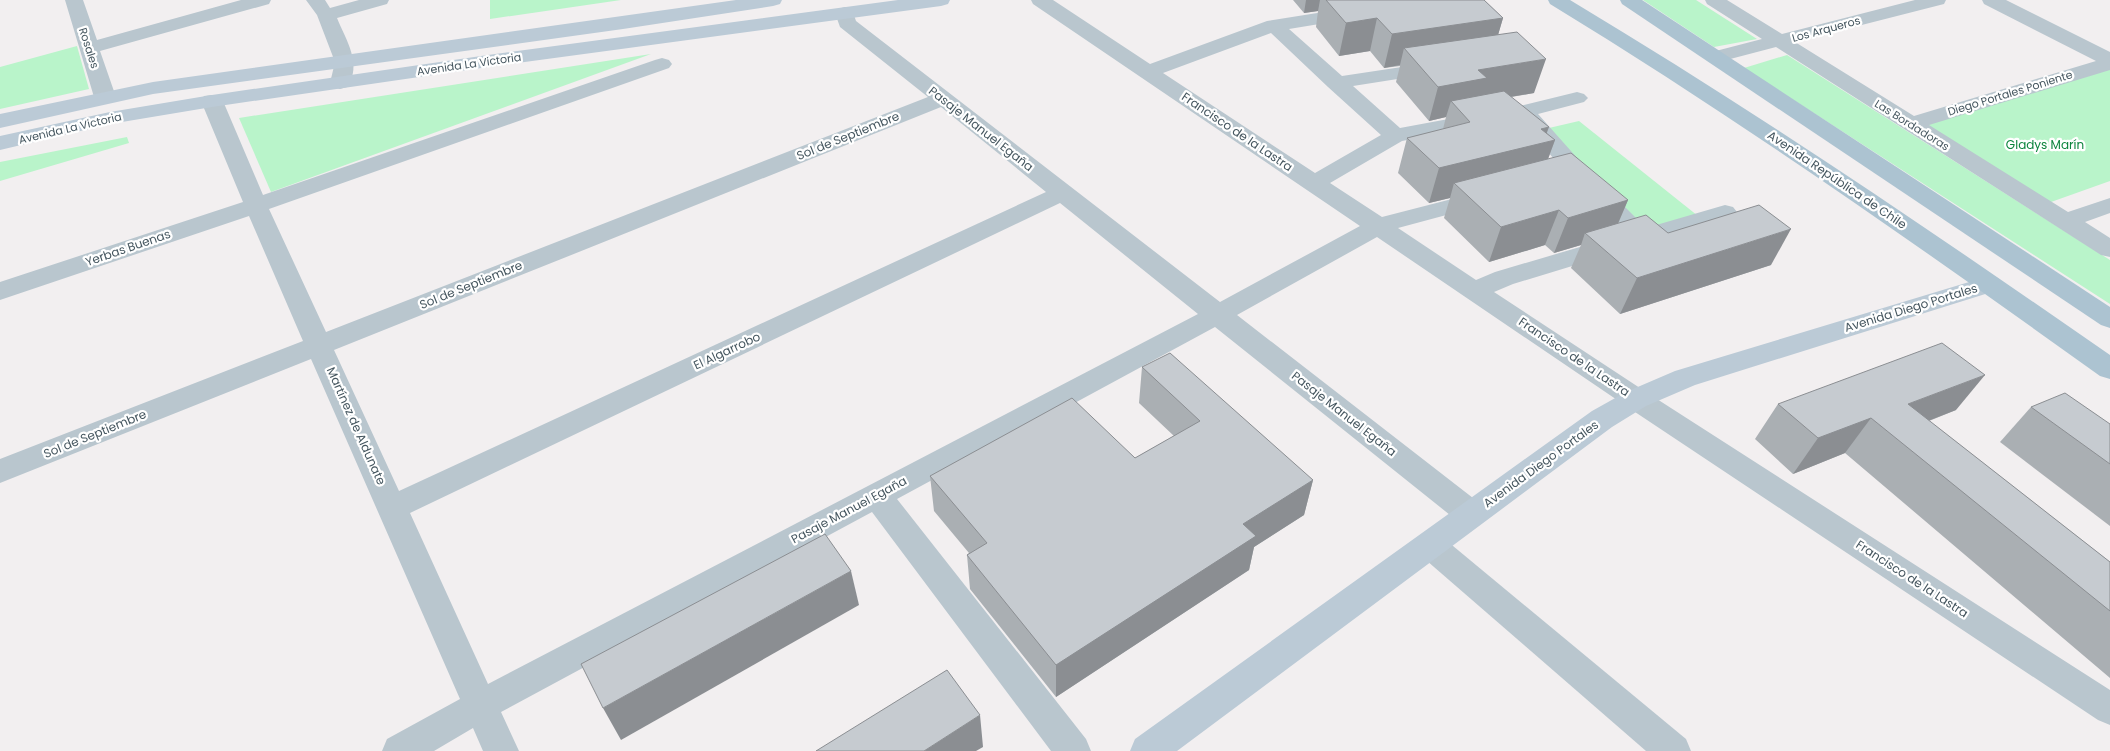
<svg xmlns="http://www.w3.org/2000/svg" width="2110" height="751" font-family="Poppins,sans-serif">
<rect width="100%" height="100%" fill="#f2eff0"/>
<g fill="#b9f4ca">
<path d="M 490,0 L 621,0 L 490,19 Z"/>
<path d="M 1643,0 L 1696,0 L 1757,39 L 1714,47 Z"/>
<path d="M 77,46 L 89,89 L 0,109 L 0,67 Z"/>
<path d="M 651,54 L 271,192 L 239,118 Z"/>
<path d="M 1787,55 L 2110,260 L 2110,304 L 1744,68 Z"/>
<path d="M 2110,66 L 2110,181 L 2037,207 L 1913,126 Z"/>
<path d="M 1579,121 L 1698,216 L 1628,236 L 1536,131 Z"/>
<path d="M 127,137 L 129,143 L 0,181 L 0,162 Z"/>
</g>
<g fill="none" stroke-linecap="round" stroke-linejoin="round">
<g fill="#b9c6ce" fill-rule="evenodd">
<path d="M 65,0 L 83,0 L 97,40 L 241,0 L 271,0 L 269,4 L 100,51 L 116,97 L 112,101 L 105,103 L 98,101 L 94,97 Z"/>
<path d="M 306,0 L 325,0 L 330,8 L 359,0 L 389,0 L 387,4 L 337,18 C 346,40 363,65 347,87 L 340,89 L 333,87 L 330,83 L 335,62 L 317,15 Z"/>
<path d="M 1031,0 L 1053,0 L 1150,64 L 1267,21 L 1355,7 L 1362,9 L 1365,13 L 1362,17 L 1289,29 L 1342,76 L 1435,62 L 1442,64 L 1445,68 L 1442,72 L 1353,86 L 1400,128 L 1524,105 L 1577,92 L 1584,94 L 1588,98 L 1584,102 L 1538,114 L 1587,169 L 1646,228 L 1725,205 L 1733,207 L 1737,212 L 1733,217 L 1513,284 L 1494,292 L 1646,392 L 2110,690 L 2110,725 L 2098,720 L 1626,406 L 1377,237 L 1237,315 L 1482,505 L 1486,514 L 1482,523 L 1471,526 L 1460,523 L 1215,327 L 897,499 L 1086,739 L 1091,751 L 1051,751 L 872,512 L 501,712 L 519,751 L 483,751 L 473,728 L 434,751 L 382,751 L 387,739 L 460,699 L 311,359 L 0,483 L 0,459 L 303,341 L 249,216 L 0,300 L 0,282 L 243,202 L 201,101 L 204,96 L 212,95 L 220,96 L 223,101 L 263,195 L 655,60 L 662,58 L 669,60 L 672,64 L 669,68 L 269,209 L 326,332 L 928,97 L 840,27 L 835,13 L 838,9 L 845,7 L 852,9 L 856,21 L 1220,302 L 1360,226 L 1033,4 ZM 1271,33 L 1328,87 L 1381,135 L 1315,173 L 1163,73 ZM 941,107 L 1046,192 L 399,491 L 334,350 ZM 1519,118 L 1571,179 L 1624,234 L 1495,272 L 1476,280 L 1398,228 L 1491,203 L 1495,198 L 1491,193 L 1483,191 L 1382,217 L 1330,183 L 1402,141 ZM 1060,203 L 1198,314 L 488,684 L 410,513 Z"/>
<path d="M 1705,0 L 1727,0 L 1782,34 L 1915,0 L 1946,0 L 1944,4 L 1795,42 L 1914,116 L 2096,61 L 1984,4 L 1982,0 L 2006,0 L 2110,52 L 2110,70 L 1929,125 L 2068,212 L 2110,198 L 2110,213 L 2085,222 L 2110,238 L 2110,257 L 2101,255 L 1776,47 L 1715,63 L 1708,61 L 1705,57 L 1708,53 L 1762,39 L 1707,4 Z"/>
<path d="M 1430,532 L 1441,536 L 1686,739 L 1691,751 L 1646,751 L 1419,554 L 1414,545 L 1419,536 Z"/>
</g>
<g fill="#bbcad6" fill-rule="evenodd">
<path d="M 736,0 L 782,0 L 780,4 L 773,6 L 623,29 L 153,94 L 0,128 L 0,114 L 153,82 Z"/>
<path d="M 898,0 L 950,0 L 948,4 L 941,6 L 488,67 L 212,107 L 110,124 L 0,150 L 0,136 L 110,112 L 212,95 L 488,55 Z"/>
<path d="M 1989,276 L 1998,278 L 2002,284 L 1998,290 L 1695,385 L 1646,406 L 1612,427 L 1177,751 L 1130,751 L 1135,739 L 1592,411 L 1626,392 L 1675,371 Z"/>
</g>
<g fill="#acc3d1" fill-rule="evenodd">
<path d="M 1548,0 L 1570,0 C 1755,111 1933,232 2110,355 L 2110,379 L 2100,376 C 1920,247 1740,120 1550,4 Z"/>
<path d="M 1620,0 L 1642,0 L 2110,307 L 2110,328 L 2101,325 L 1622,4 Z"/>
</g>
</g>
<g fill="#aaafb3">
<path d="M 1293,0 L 1484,0 L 1503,18 L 1498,35 L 1534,93 L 1511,97 L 1547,133 L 1555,140 L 1548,159 L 1628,200 L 1618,224 L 1668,233 L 1771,265 L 1620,314 L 1571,268 L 1581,245 L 1554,253 L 1545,245 L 1489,262 L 1444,218 L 1450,198 L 1429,203 L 1398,173 L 1407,138 L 1443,129 L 1446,117 L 1429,121 L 1396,82 L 1400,66 L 1384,68 L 1370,51 L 1339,56 L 1316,27 L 1318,11 L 1304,13 Z"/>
<path d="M 1142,367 L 1313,480 L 1304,515 L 1254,547 L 1249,570 L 1056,697 L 970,589 L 967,555 L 969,553 L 934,511 L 930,476 L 1135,458 L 1174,436 L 1139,403 Z"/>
<path d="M 1778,404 L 1956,410 L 1929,421 L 2110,562 L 2110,678 L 1845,453 L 1793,474 L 1755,439 Z"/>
<path d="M 2031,407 L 2110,424 L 2110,526 L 2000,442 Z"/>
</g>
<g fill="#8b8e92">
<path d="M 1306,0 L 1320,0 L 1318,11 L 1304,13 Z"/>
<path d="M 1377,18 L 1370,51 L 1339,56 L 1346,23 Z"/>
<path d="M 1503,18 L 1493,52 L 1404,48 L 1400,65 L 1384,68 L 1392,34 Z"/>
<path d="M 1546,59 L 1534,93 L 1480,102 L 1451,101 L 1446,117 L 1429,121 L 1438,87 L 1478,70 Z"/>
<path d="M 1549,127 L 1543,143 L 1555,140 L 1542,175 L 1454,183 L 1450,198 L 1429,203 L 1439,168 L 1541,129 Z"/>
<path d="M 1628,200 L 1613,235 L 1585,233 L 1581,245 L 1554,253 L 1568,218 Z"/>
<path d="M 1559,210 L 1545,245 L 1489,262 L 1501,227 Z"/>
<path d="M 1791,229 L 1771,265 L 1620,314 L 1637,278 Z"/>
<path d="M 1985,375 L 1956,410 L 1892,435 L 1908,404 Z"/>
<path d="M 1871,418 L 1845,453 L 1793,474 L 1818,438 Z"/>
<path d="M 1313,480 L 1304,515 L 1254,547 L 1249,570 L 1056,697 L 1056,665 L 1243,524 Z"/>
<path d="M 851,571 L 859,605 L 621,740 L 603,708 Z"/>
<path d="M 980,715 L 983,747 L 976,751 L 924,751 Z"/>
</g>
<g fill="#c6cbd0" stroke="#8b8e92">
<path d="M 1326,0 L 1484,0 L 1503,18 L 1392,34 L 1377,18 L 1346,23 Z"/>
<path d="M 1517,32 L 1546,59 L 1478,70 L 1487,78 L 1438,87 L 1404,48 Z"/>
<path d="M 1504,91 L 1549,127 L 1541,129 L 1555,140 L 1439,168 L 1407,138 L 1470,122 L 1451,101 Z"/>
<path d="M 1571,153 L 1628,200 L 1568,218 L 1559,210 L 1501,227 L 1454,183 Z"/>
<path d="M 1759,205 L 1791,229 L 1637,278 L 1585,233 L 1646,215 L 1668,233 Z"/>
<path d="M 1942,343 L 1985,375 L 1908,404 L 2110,562 L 2110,611 L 1871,418 L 1818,438 L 1778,404 Z"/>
<path d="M 1170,353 L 1313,480 L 1243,524 L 1256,536 L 1056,665 L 967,555 L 987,543 L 930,476 L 1072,398 L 1135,458 L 1200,421 L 1142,367 Z"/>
<path d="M 2065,393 L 2110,424 L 2110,464 L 2031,407 Z"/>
<path d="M 825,534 L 851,571 L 603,708 L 581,664 Z"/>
<path d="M 947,670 L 980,715 L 924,751 L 816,751 Z"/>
</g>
<g text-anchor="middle" stroke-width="4.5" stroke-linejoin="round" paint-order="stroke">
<g font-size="11" fill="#45565f" stroke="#fff">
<text transform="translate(1826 29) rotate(-15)" y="4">Los Arqueros</text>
<text transform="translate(89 48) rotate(72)" y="4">Rosales</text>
<text transform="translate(469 64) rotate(-8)" y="4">Avenida La Victoria</text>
<text transform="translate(2010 93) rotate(-17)" y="4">Diego Portales Poniente</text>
<text transform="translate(1912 125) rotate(32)" y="4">Las Bordadoras</text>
<text transform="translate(70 128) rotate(-13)" y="4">Avenida La Victoria</text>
</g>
<g font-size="12" fill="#45565f" stroke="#fff">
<text transform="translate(981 129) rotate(38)" y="4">Pasaje Manuel Egaña</text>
<text transform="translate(1237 132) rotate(34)" y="4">Francisco de la Lastra</text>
<text transform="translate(848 136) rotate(-22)" y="4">Sol de Septiembre</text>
<text transform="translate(1837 180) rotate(34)" y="4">Avenida República de Chile</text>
<text transform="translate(128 248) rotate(-19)" y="4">Yerbas Buenas</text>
<text transform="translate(471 285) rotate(-22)" y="4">Sol de Septiembre</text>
<text transform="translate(1911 308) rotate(-17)" y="4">Avenida Diego Portales</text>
<text transform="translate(727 351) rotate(-25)" y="4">El Algarrobo</text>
<text transform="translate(1574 357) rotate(34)" y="4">Francisco de la Lastra</text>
<text transform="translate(1344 414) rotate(38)" y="4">Pasaje Manuel Egaña</text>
<text transform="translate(356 426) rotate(66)" y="4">Martínez de Aldunate</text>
<text transform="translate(95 434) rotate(-22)" y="4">Sol de Septiembre</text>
<text transform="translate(1541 464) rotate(-36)" y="4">Avenida Diego Portales</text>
<text transform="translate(849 510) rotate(-28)" y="4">Pasaje Manuel Egaña</text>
<text transform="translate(1912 579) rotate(33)" y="4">Francisco de la Lastra</text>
</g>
<g font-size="12" fill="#0c843d" stroke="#fff">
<text x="2045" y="149">Gladys Marín</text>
</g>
</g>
</svg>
